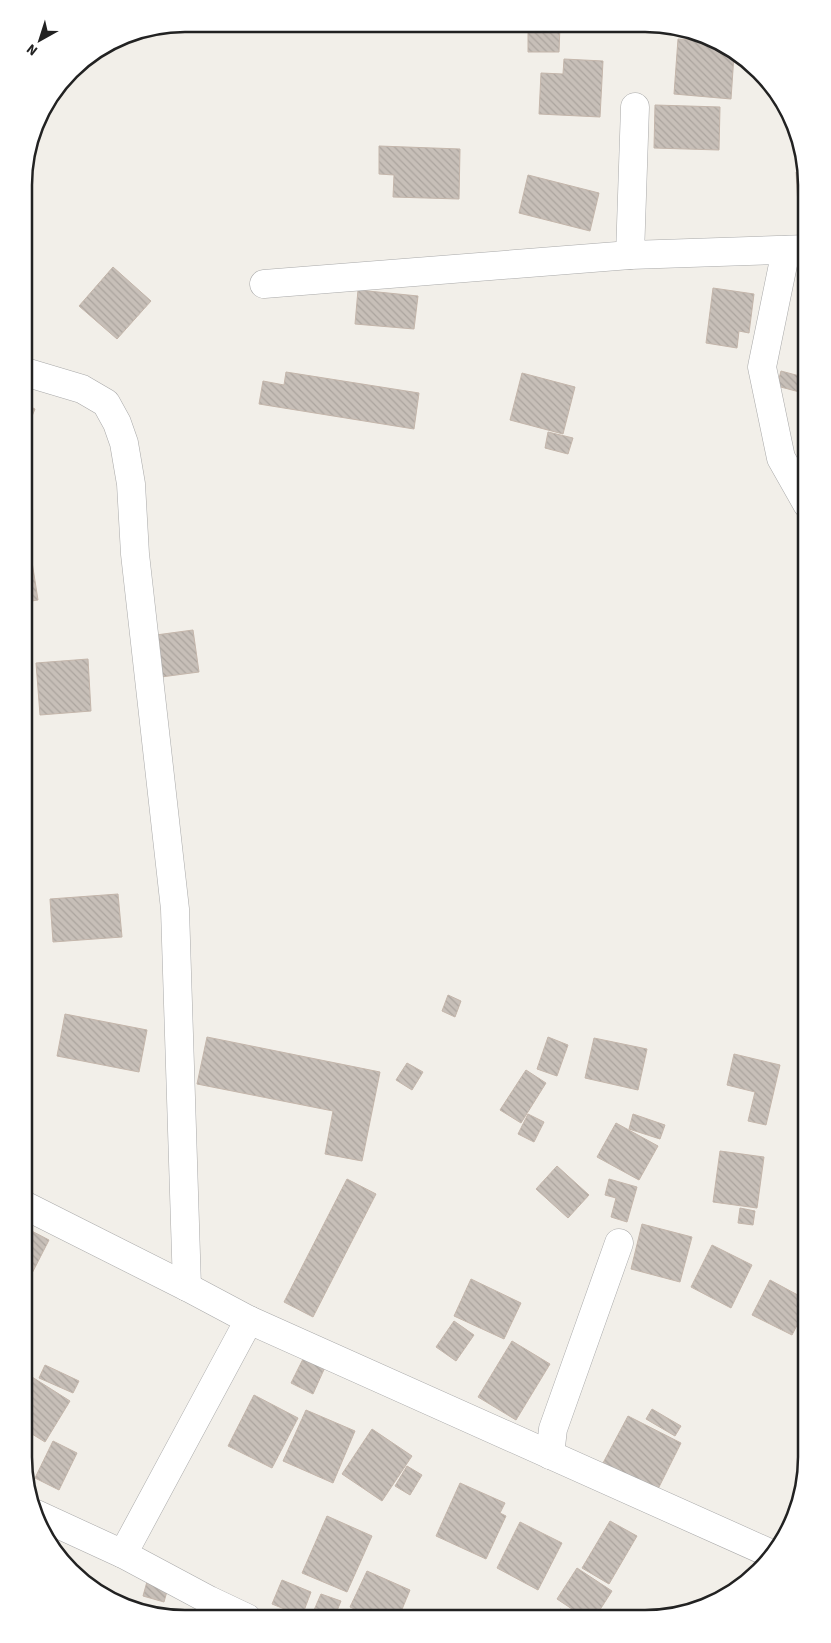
<svg xmlns="http://www.w3.org/2000/svg" width="831" height="1643" font-family="'Source Sans 3',sans-serif">
<defs>
<pattern id="building-back-hatch" width="6" height="6" patternUnits="userSpaceOnUse" patternTransform="scale(1.25)"><rect width="6" height="6" fill="#c7bfb8"/><path d="M-1 5l2 2M0 0l6 6M5-1l2 2" fill="none" stroke="#aba49e"/></pattern>
</defs>
<rect width="100%" height="100%" fill="#f2efe9"/>
<g fill="url(#building-back-hatch)" stroke="#c4b6ab">
<path d="M 528,26 L 560,26 L 559,52 L 528,52 Z"/>
<path d="M 678,39 L 706,41 L 734,55 L 731,99 L 674,94 Z"/>
<path d="M 564,59 L 603,61 L 600,117 L 539,114 L 541,73 L 563,74 Z"/>
<path d="M 655,105 L 720,107 L 719,150 L 654,148 Z"/>
<path d="M 379,146 L 460,149 L 459,199 L 393,197 L 394,175 L 379,174 Z"/>
<path d="M 796,172 L 805,172 L 807,186 L 807,221 L 799,222 Z"/>
<path d="M 528,175 L 599,193 L 590,231 L 519,213 Z"/>
<path d="M 113,267 L 151,301 L 117,339 L 79,306 Z"/>
<path d="M 713,288 L 754,294 L 749,333 L 739,331 L 737,348 L 706,343 Z"/>
<path d="M 358,290 L 418,296 L 414,329 L 355,324 Z"/>
<path d="M 781,371 L 807,378 L 807,394 L 777,386 Z"/>
<path d="M 286,372 L 419,393 L 414,429 L 259,404 L 263,381 L 284,385 Z"/>
<path d="M 522,373 L 575,387 L 563,434 L 510,420 Z"/>
<path d="M 25,404 L 35,409 L 25,433 Z"/>
<path d="M 548,432 L 573,438 L 568,454 L 545,448 Z"/>
<path d="M 25,549 L 30,549 L 38,600 L 25,602 Z"/>
<path d="M 193,630 L 199,672 L 161,677 L 156,635 Z"/>
<path d="M 88,659 L 91,711 L 40,715 L 36,663 Z"/>
<path d="M 118,894 L 122,937 L 53,942 L 50,899 Z"/>
<path d="M 448,995 L 461,1001 L 455,1017 L 442,1011 Z"/>
<path d="M 65,1014 L 147,1030 L 139,1072 L 57,1056 Z"/>
<path d="M 207,1037 L 380,1072 L 362,1161 L 325,1154 L 333,1111 L 197,1084 Z"/>
<path d="M 548,1037 L 568,1045 L 557,1076 L 537,1069 Z"/>
<path d="M 594,1038 L 647,1049 L 638,1090 L 585,1078 Z"/>
<path d="M 734,1054 L 780,1065 L 766,1125 L 748,1121 L 755,1092 L 727,1085 Z"/>
<path d="M 407,1063 L 423,1072 L 412,1090 L 396,1080 Z"/>
<path d="M 526,1070 L 546,1083 L 521,1123 L 500,1110 Z"/>
<path d="M 528,1114 L 544,1122 L 534,1142 L 518,1134 Z"/>
<path d="M 633,1114 L 665,1125 L 660,1139 L 629,1129 Z"/>
<path d="M 616,1123 L 658,1146 L 639,1180 L 597,1157 Z"/>
<path d="M 720,1151 L 764,1157 L 757,1208 L 713,1202 Z"/>
<path d="M 557,1166 L 589,1195 L 568,1218 L 536,1189 Z"/>
<path d="M 347,1179 L 376,1194 L 313,1317 L 284,1302 Z"/>
<path d="M 609,1179 L 637,1187 L 627,1222 L 611,1217 L 616,1198 L 605,1195 Z"/>
<path d="M 740,1208 L 755,1211 L 753,1225 L 738,1223 Z"/>
<path d="M 642,1224 L 692,1237 L 680,1282 L 631,1269 Z"/>
<path d="M 24,1227 L 49,1240 L 24,1289 Z"/>
<path d="M 712,1245 L 752,1265 L 731,1308 L 691,1287 Z"/>
<path d="M 471,1279 L 521,1303 L 504,1339 L 454,1316 Z"/>
<path d="M 770,1280 L 807,1300 L 807,1306 L 792,1335 L 752,1315 Z"/>
<path d="M 454,1321 L 474,1335 L 456,1361 L 436,1347 Z"/>
<path d="M 512,1341 L 550,1364 L 516,1420 L 478,1397 Z"/>
<path d="M 305,1355 L 326,1365 L 313,1394 L 291,1383 Z"/>
<path d="M 45,1365 L 79,1381 L 73,1393 L 39,1378 Z"/>
<path d="M 32,1377 L 70,1401 L 45,1442 L 24,1429 L 24,1390 Z"/>
<path d="M 254,1395 L 298,1418 L 272,1468 L 228,1446 Z"/>
<path d="M 652,1409 L 681,1426 L 675,1436 L 646,1419 Z"/>
<path d="M 306,1410 L 355,1431 L 333,1483 L 283,1461 Z"/>
<path d="M 628,1416 L 681,1443 L 657,1491 L 603,1463 Z"/>
<path d="M 372,1429 L 412,1456 L 382,1501 L 342,1474 Z"/>
<path d="M 53,1441 L 77,1453 L 59,1490 L 35,1478 Z"/>
<path d="M 407,1466 L 422,1475 L 410,1495 L 395,1486 Z"/>
<path d="M 460,1483 L 505,1503 L 500,1513 L 506,1516 L 486,1559 L 436,1536 Z"/>
<path d="M 327,1516 L 372,1536 L 347,1592 L 302,1573 Z"/>
<path d="M 610,1521 L 637,1536 L 609,1584 L 582,1568 Z"/>
<path d="M 520,1522 L 562,1543 L 538,1590 L 497,1568 Z"/>
<path d="M 577,1568 L 612,1591 L 594,1619 L 587,1619 L 557,1599 Z"/>
<path d="M 367,1571 L 410,1590 L 398,1619 L 374,1618 L 350,1607 Z"/>
<path d="M 148,1578 L 169,1584 L 164,1602 L 143,1596 Z"/>
<path d="M 282,1580 L 311,1592 L 302,1616 L 272,1604 Z"/>
<path d="M 321,1594 L 341,1601 L 334,1618 L 311,1617 Z"/>
<path d="M 560,1609 L 584,1619 L 556,1619 Z"/>
</g>
<g fill="none" stroke-linecap="round" stroke-linejoin="round">
<g stroke="#a9a9a9" stroke-width="29">
<g id="minor">
<path d="M 786,250 L 762,367 L 781,458 L 807,504"/>
<path d="M 630,255 L 635,107"/>
<path d="M 264,284 L 630,255 L 807,249"/>
<path d="M 25,372 L 82,389 L 106,403 L 117,423 L 124,443 L 131,484 L 135,554 L 175,909 L 187,1287"/>
<path d="M 24,1205 L 187,1287 L 249,1320 L 774,1555"/>
<path d="M 550,1455 L 553,1429 L 619,1243"/>
<path d="M 36,1514 L 123,1554 L 209,1600 L 247,1618"/>
<path d="M 123,1554 L 249,1320"/>
</g>
</g>
<use href="#minor" stroke="#fff" stroke-width="28"/>
</g>
<path d="M0 0H831V1643H0ZM185 32H645A153 153 0 0 1 798 185V1457A153 153 0 0 1 645 1610H185A153 153 0 0 1 32 1457V185A153 153 0 0 1 185 32Z" fill="#fff" fill-rule="evenodd"/>
<path fill="none" stroke="#222" stroke-width="2.5" d="M185 32H645A153 153 0 0 1 798 185V1457A153 153 0 0 1 645 1610H185A153 153 0 0 1 32 1457V185A153 153 0 0 1 185 32Z"/>
<g transform="translate(40 40) rotate(219)" stroke="#ffffff" stroke-width="4" paint-order="stroke">
<path d="M0-4L9 19L0 12L-9 19Z" fill="#222222"/>
<text y="-8" font-size="14" font-weight="bold" text-anchor="middle" fill="#222222">N</text>
</g>
</svg>
